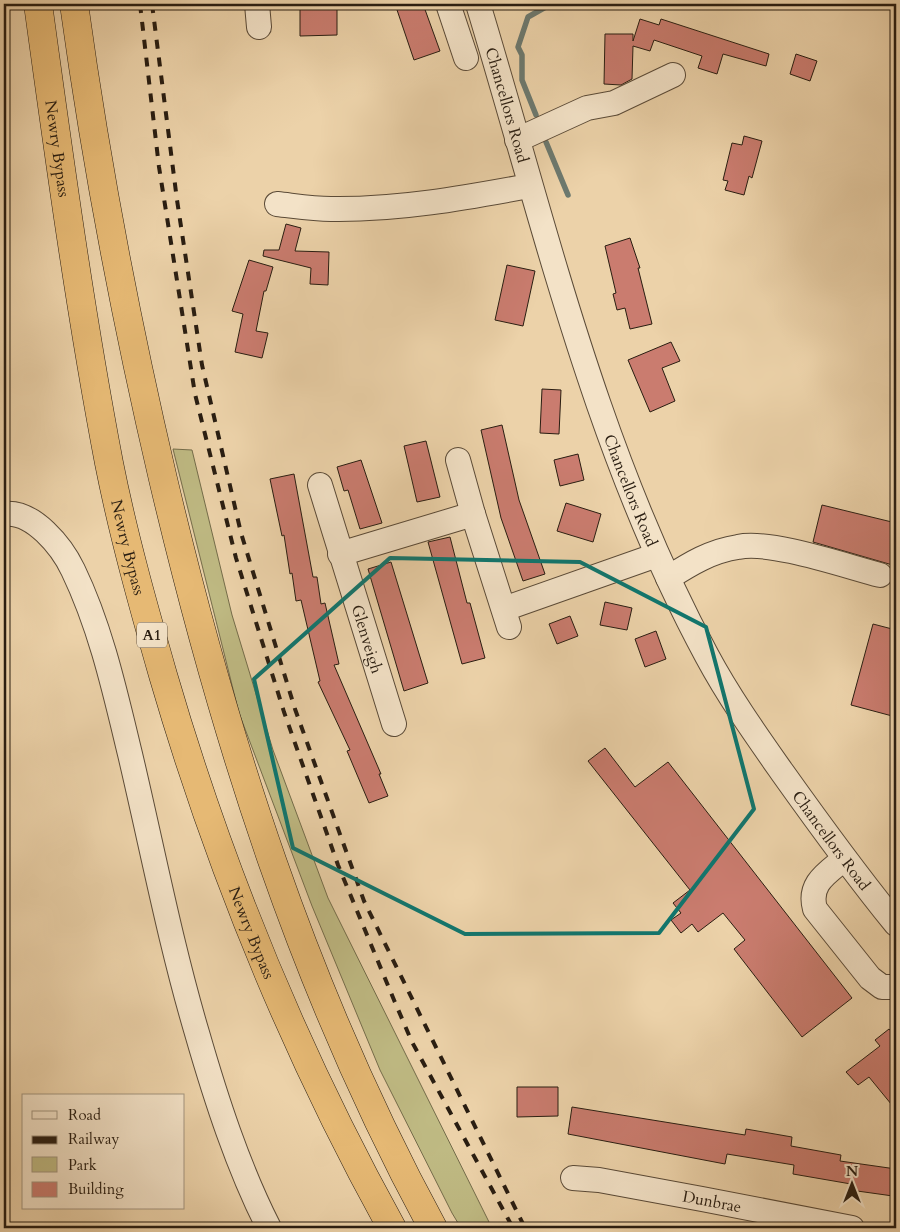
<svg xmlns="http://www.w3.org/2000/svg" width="900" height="1232" font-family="Cardo,serif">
<rect width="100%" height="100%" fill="#ecd2a9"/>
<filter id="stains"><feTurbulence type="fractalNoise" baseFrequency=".004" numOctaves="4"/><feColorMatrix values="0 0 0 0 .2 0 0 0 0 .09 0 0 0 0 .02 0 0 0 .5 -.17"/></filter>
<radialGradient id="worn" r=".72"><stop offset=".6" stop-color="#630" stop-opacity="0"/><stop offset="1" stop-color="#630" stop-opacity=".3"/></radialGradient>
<path fill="#bfba83" stroke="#746c4a" d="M 173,449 L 192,450 L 232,615 L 273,750 L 328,898 L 492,1228 L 461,1228 L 452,1213 L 380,1070 L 312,906 L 239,713 Z"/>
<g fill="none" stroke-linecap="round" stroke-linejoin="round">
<g stroke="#6c796f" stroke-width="5.5">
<path d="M 536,115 L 522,80 L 522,55 L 518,47 L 528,17 L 551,4"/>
<path d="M 546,142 L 568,195"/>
</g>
</g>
<g fill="#ca7c6f" stroke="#291d11">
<path d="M 300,4 L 337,4 L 337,35 L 300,36 Z"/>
<path d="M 395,4 L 423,4 L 440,51 L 414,60 Z"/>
<path d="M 640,19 L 659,25 L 661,19 L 769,54 L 766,66 L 723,54 L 717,74 L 698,68 L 702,56 L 654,40 L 650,51 L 633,46 L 632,79 L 621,85 L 604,84 L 605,34 L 633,34 L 633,41 Z"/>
<path d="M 796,54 L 817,61 L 810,81 L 790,74 Z"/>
<path d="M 744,136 L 762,141 L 752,178 L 749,176 L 744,195 L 725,190 L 728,181 L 723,180 L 732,143 L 742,145 Z"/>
<path d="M 286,224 L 301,228 L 295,251 L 329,252 L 328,285 L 310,284 L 311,268 L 263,256 L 264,250 L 279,250 Z"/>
<path d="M 630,238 L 640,268 L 638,268 L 652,324 L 630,329 L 625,308 L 617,310 L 613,294 L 616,293 L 605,246 Z"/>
<path d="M 249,260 L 273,267 L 266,291 L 264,291 L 256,331 L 268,333 L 262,358 L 235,352 L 243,314 L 232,311 Z"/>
<path d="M 507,265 L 535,271 L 523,326 L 495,320 Z"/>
<path d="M 671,342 L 680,361 L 662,368 L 675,401 L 650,412 L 628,360 Z"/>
<path d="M 542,389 L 561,390 L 559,434 L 540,433 Z"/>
<path d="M 502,425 L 519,500 L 545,574 L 523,581 L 501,518 L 481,430 Z"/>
<path d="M 426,441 L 440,497 L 417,502 L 404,446 Z"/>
<path d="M 578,454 L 584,480 L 560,486 L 554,460 Z"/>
<path d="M 361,460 L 382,523 L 360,529 L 348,490 L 344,491 L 337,467 Z"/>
<path d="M 294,474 L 313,577 L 317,577 L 321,604 L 325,603 L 339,664 L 334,665 L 381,774 L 379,774 L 388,796 L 369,803 L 347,751 L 350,750 L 318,682 L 320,681 L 301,600 L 296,601 L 292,573 L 290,574 L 284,535 L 282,536 L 270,479 Z"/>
<path d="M 566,503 L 601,514 L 593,542 L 557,531 Z"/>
<path d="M 822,505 L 896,523 L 896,566 L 813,542 Z"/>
<path d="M 450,537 L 467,603 L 470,603 L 485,658 L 462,664 L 428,542 Z"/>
<path d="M 391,562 L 428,683 L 404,691 L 368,569 Z"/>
<path d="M 605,602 L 632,608 L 627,630 L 600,625 Z"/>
<path d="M 570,616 L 578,636 L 557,644 L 549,624 Z"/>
<path d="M 873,624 L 896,630 L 896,717 L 851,705 Z"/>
<path d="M 656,631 L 666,659 L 645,667 L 635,639 Z"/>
<path d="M 605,748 L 635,787 L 668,762 L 852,998 L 802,1037 L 734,949 L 745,940 L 723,913 L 698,932 L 692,924 L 681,933 L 671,920 L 681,913 L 673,903 L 690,890 L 588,761 Z"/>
<path d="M 889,1029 L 896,1037 L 896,1110 L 869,1077 L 858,1085 L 846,1072 L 880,1046 L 875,1040 Z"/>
<path d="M 517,1087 L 558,1087 L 558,1116 L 517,1117 Z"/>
<path d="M 572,1107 L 745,1135 L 746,1129 L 792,1137 L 791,1146 L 841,1155 L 840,1161 L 896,1169 L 893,1196 L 850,1190 L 851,1184 L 793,1174 L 794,1165 L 727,1154 L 725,1164 L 568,1134 Z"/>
</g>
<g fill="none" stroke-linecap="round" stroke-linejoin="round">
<g stroke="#5a4a37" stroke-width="26">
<g id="minor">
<path d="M 257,4 L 259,27"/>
<path d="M 448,4 L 466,58"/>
<path id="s1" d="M 478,4 C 545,225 596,451 707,656 C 729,697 756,735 782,772 C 819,824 856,875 896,924"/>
<path d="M 517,140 L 587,108 L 614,103 L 673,75"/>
<path d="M 277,204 C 295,206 313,209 331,209 C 398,210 464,198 529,186"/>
<path d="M 458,460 L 473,514 L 509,627"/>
<path id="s2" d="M 320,485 L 394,724"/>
<path d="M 4,514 C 33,510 62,547 73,570 C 101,628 115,692 130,754 C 152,847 170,942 197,1033 C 216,1099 238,1167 269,1228"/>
<path d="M 340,554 L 473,514"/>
<path d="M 668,578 C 690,564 711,551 738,547 C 771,540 845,566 880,575"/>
<path d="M 504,609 L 657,555"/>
<path d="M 844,859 C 826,874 808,884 815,909 L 870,978 L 882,987 L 896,987"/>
<path id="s3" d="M 573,1178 L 599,1180 L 702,1199 L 852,1228"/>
</g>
</g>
<g stroke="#291d11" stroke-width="29">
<g id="highway">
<path id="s4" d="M 38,4 C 59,157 80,311 109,463 C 123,534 143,605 163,675 C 219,867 295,1053 392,1228"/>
<path d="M 74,4 C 96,164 126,321 163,479 C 225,741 304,991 433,1228"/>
</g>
</g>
<use href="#minor" stroke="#f3e2c7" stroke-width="24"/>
<use href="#highway" stroke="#e6b974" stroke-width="28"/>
<g stroke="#291d11" stroke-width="4" stroke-dasharray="9 9" stroke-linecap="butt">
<path d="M 140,4 L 159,167 L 195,394 L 236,558 L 284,712 L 338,865 L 394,1000 L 412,1042 L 513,1228"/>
<path d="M 152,4 L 177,200 L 202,365 L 241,533 L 295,709 L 364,901 L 525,1228"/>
</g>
</g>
<path fill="none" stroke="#0f766e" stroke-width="4" stroke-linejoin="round" d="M 390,558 L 580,562 L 706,627 L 754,809 L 659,933 L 465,934 L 293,848 L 254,679 Z"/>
<g text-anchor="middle" stroke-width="4.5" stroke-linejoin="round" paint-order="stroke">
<rect fill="#f3e2c7" stroke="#665848" stroke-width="1" x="137" y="622.5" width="30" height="25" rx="4"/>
<g font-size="15" font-weight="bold" fill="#291d11">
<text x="152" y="640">A1</text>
</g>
<g font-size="16" fill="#291d11" stroke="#f3e2c7">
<text dy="6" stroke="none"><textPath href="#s1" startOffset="105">Chancellors Road</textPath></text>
<text dy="6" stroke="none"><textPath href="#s4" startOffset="146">Newry Bypass</textPath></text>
<text dy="6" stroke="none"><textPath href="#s1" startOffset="510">Chancellors Road</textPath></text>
<text dy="6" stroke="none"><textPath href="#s4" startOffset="551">Newry Bypass</textPath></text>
<text dy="6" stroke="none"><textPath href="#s2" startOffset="161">Glenveigh</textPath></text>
<text dy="6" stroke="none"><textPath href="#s1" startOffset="915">Chancellors Road</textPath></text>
<text dy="6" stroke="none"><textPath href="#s4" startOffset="956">Newry Bypass</textPath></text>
<text dy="6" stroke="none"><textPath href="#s3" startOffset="141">Dunbrae</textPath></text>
</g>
</g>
<rect width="900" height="1232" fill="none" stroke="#ecd2a9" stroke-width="20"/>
<rect x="5" y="5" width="890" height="1222" fill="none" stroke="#291d11" stroke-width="2.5"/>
<rect x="10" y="10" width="880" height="1212" fill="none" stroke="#291d11"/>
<rect x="22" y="1094" width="162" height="115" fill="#f3e2c7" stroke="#a2937e"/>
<rect x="32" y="1111" width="25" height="8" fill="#f3e2c7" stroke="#a2937e"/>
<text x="68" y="1120" font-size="15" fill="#291d11">Road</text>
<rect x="32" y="1136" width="25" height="8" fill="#291d11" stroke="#a2937e"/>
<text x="68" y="1144" font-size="15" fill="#291d11">Railway</text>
<rect x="32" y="1157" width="25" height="15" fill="#bfba83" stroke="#a2937e"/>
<text x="68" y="1170" font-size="15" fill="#291d11">Park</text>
<rect x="32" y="1182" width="25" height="15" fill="#ca7c6f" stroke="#a2937e"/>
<text x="68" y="1194" font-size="15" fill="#291d11">Building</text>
<g transform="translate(852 1184)" stroke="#f3e2c7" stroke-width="4" paint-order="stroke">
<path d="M0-4L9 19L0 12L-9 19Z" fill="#291d11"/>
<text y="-8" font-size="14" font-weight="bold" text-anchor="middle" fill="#291d11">N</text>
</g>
<rect width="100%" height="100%" filter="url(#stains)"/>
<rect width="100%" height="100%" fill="url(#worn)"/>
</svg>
